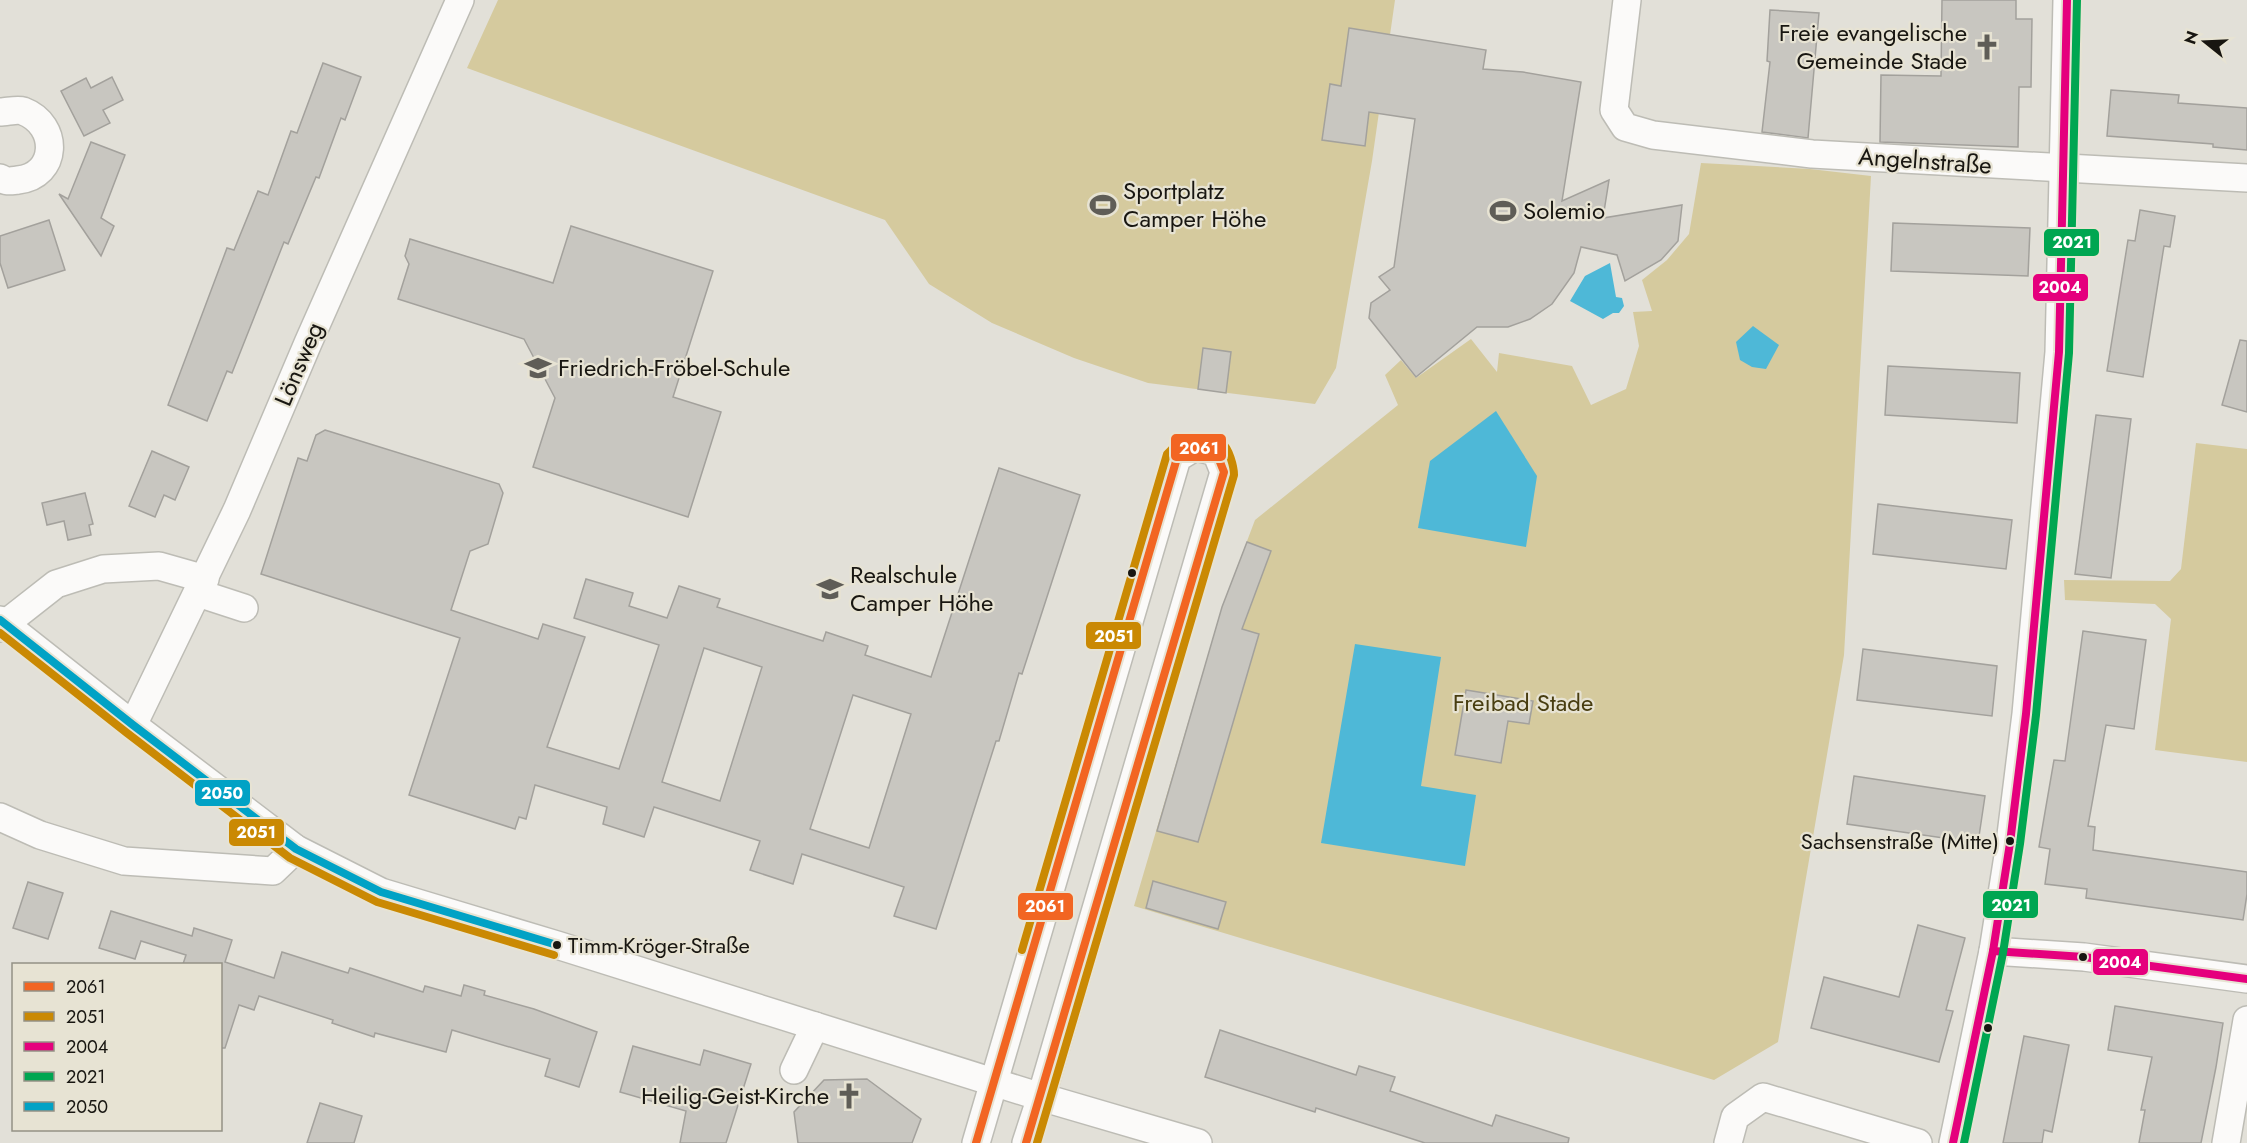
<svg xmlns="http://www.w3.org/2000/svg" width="2247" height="1143" font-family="Jost,sans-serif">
<rect width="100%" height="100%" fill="#e2e0d8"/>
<g fill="#d5ca9e">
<path d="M 498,0 L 1395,0 L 1372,161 L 1336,368 L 1315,404 L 1148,383 L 1074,358 L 992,323 L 929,284 L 885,220 L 467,68 Z"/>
<path d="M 1701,163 L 1810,169 L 1871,176 L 1844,655 L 1778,1042 L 1714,1080 L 1134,906 L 1222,607 L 1255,520 L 1398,405 L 1385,375 L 1401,360 L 1416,378 L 1471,339 L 1497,372 L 1499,353 L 1572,366 L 1591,405 L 1626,389 L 1639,346 L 1633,312 L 1652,311 L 1642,280 L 1667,260 L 1689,234 Z"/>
<path d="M 2196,443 L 2247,449 L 2247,762 L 2155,750 L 2171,619 L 2155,604 L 2065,600 L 2064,580 L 2170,581 L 2181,569 Z"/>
</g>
<g fill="#4eb8d7">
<path d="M 1610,263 L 1616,297 L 1622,298 L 1624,306 L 1619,313 L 1613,313 L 1603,319 L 1570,301 L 1585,276 Z"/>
<path d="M 1753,326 L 1779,345 L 1766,369 L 1752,367 L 1740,360 L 1736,342 Z"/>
<path d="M 1496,411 L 1537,476 L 1526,547 L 1418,528 L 1430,461 Z"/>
<path d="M 1355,644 L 1441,657 L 1421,786 L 1476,795 L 1465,866 L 1321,843 Z"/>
</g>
<g fill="#c8c6c0" stroke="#a3a19c" stroke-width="1.5" fill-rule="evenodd">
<path d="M 1942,0 L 2016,0 L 2016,19 L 2032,19 L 2031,87 L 2019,87 L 2018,147 L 1880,142 L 1881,75 L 1941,76 Z"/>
<path d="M 1770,10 L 1819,13 L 1808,138 L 1762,132 L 1770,62 L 1767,61 Z"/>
<path d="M 1349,28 L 1486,50 L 1483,69 L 1523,72 L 1581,82 L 1562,201 L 1609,180 L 1603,218 L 1682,205 L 1678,241 L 1661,260 L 1625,281 L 1617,255 L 1581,247 L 1574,273 L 1552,304 L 1530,319 L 1508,327 L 1477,327 L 1416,377 L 1369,318 L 1371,303 L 1390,290 L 1379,277 L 1394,267 L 1415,119 L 1369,112 L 1365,146 L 1322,140 L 1330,84 L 1341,86 Z"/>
<path d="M 323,63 L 361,77 L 345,120 L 341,118 L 319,178 L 316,177 L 288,244 L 284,242 L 232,373 L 227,371 L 207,421 L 168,405 L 227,248 L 234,250 L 258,191 L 268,195 L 291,131 L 297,133 Z"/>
<path d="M 112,77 L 123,100 L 103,110 L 110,123 L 84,136 L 61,91 L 86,78 L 91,88 Z"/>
<path d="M 2111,90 L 2179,95 L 2178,103 L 2247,108 L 2247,150 L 2213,147 L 2213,144 L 2107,136 Z"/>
<path d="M 91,142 L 125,155 L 101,218 L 114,226 L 101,256 L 59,194 L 68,199 Z"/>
<path d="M 2140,210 L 2175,216 L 2170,247 L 2164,246 L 2143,377 L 2107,371 L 2128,240 L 2135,241 Z"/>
<path d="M 49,220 L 65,270 L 8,288 L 0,263 L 0,236 Z"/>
<path d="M 1893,223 L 2030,228 L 2028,276 L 1891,271 Z"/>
<path d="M 571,226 L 713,271 L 673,397 L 721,412 L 688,517 L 533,467 L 555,398 L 524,339 L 398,299 L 409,264 L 405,256 L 410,239 L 553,283 Z"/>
<path d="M 2240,340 L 2247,341 L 2247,412 L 2222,405 Z"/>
<path d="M 1203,348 L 1231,352 L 1226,393 L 1198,389 Z"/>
<path d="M 1888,366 L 2020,373 L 2017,423 L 1885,415 Z"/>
<path d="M 2096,415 L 2131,419 L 2111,578 L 2075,574 Z"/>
<path d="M 325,430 L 499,484 L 503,493 L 488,544 L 470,551 L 451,610 L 538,639 L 543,624 L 585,637 L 547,747 L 619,769 L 659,645 L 574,618 L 586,579 L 633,593 L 629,606 L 667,618 L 679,586 L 720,599 L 717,607 L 823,641 L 826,632 L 868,646 L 865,655 L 931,677 L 999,468 L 1080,495 L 1022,674 L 1019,673 L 999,741 L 996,741 L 936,929 L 894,916 L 904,887 L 802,854 L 793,884 L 750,870 L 760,841 L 654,807 L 644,837 L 603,824 L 607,807 L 535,785 L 526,819 L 519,817 L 515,829 L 409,795 L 460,638 L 261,574 L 298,458 L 307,461 L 316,435 ZM 704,648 L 762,667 L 720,801 L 662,782 ZM 853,695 L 911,714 L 869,848 L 810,829 Z"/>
<path d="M 152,451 L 189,467 L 175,500 L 164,495 L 155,517 L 129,506 Z"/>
<path d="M 85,493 L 93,524 L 89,525 L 91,535 L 68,540 L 64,521 L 47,525 L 42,503 Z"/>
<path d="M 1878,504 L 2012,520 L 2006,569 L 1873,554 Z"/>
<path d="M 1247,542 L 1271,551 L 1242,629 L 1259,634 L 1198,842 L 1157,831 L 1222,607 Z"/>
<path d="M 2083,631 L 2146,640 L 2134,729 L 2106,725 L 2088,826 L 2095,827 L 2093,850 L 2247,872 L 2247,894 L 2243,920 L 2086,898 L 2087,889 L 2045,884 L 2050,849 L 2039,847 L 2054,760 L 2065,761 Z"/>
<path d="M 1863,649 L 1997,666 L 1992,716 L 1857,700 Z"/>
<path d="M 1466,690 L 1533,701 L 1529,724 L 1508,721 L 1501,763 L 1455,755 Z"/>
<path d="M 1854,776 L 1985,796 L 1978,843 L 1847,824 Z"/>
<path d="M 1153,881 L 1226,902 L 1218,929 L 1146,908 Z"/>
<path d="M 28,882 L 63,893 L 48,939 L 13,928 Z"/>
<path d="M 111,911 L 192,936 L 194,928 L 232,940 L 225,962 L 274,978 L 282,952 L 348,973 L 350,968 L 423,992 L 425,986 L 461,996 L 464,985 L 485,991 L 484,995 L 534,1009 L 597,1032 L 579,1087 L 545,1076 L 550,1059 L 452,1030 L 446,1052 L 375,1033 L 374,1037 L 332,1023 L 333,1020 L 259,996 L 254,1010 L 239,1005 L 225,1048 L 220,1048 L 220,964 L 183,964 L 186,955 L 141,941 L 135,959 L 99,948 Z"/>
<path d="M 1918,925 L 1965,938 L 1946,1010 L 1953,1011 L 1939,1062 L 1811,1028 L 1824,977 L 1899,997 Z"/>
<path d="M 2115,1006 L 2223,1023 L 2216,1067 L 2201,1143 L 2139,1143 L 2145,1110 L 2141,1110 L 2152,1057 L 2108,1050 Z"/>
<path d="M 1220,1030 L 1356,1075 L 1359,1066 L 1395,1077 L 1390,1091 L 1492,1126 L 1496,1115 L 1569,1138 L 1568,1143 L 1425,1143 L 1316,1108 L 1315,1112 L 1205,1077 Z"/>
<path d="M 2024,1036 L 2069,1045 L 2052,1132 L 2044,1130 L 2042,1143 L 2003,1143 Z"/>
<path d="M 633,1046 L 700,1065 L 704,1050 L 751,1064 L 726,1143 L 680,1143 L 686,1111 L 620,1092 Z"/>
<path d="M 867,1079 L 921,1119 L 912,1143 L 798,1143 L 794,1112 L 824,1080 Z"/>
<path d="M 320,1103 L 362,1116 L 354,1143 L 307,1143 Z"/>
</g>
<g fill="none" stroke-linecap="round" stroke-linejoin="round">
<g stroke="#bdbcb5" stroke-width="30">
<g id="minor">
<path d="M 1627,0 L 1614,110 L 1625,127 L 1653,135 L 1812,154 L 2247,178"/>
<path d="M 0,112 C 7,112 17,109 23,111 C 60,125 58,176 18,180 C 10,181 7,182 0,178"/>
<path d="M 198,593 L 244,608"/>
<path d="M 0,620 L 133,725 L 296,849 L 381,892 L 557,945 L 1041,1097 L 1198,1143"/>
<path d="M 0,628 L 56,584 L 103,569 L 159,566 L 205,579"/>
<path d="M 133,725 L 237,510 L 308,343 L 460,0"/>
<path d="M 0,817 L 40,835 L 124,861 L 273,871 L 296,849"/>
<path d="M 1993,951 L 2084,957 L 2247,979"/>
<path d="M 794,1070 L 815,1026"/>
<path d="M 976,1143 L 1177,458 L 1195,447 L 1216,452 L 1224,472 L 1041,1097 L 1026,1143"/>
<path d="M 1728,1143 L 1735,1117 L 1763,1097 L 1918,1143"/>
<path d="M 1953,1143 L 1993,951 L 2010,843 L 2026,714 L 2059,352 L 2067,0"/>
<path d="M 2226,1143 L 2247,1020"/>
</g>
</g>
<use href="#minor" stroke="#fbfaf9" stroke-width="27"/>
<g stroke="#e7e3d3" stroke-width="12">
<path id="bus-1" d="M 976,1143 L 1177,458 L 1195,447 L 1216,452 L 1224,472 L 1026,1143"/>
</g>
<g stroke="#e7e3d3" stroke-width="12">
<g id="bus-2">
<path d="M 0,633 L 127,733 L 290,858 L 377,902 L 554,955"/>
<path d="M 1022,950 L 1167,454 L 1171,450 L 1192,437 C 1200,437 1215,439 1222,443 C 1229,448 1234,467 1234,475 L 1037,1143"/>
</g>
</g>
<g stroke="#e7e3d3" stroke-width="12">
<g id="bus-3">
<path d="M 1993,951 L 2084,957 L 2247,979"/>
<path d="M 1953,1143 L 1993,951 L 2010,843 L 2026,714 L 2059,352 L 2067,0"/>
</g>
</g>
<g stroke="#e7e3d3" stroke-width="12">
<path id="bus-4" d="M 1964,1143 L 2003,953 L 2020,844 L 2036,715 L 2069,353 L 2077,0"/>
</g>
<g stroke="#e7e3d3" stroke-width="12">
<path id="bus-5" d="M 0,620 L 133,725 L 296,849 L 381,892 L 557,945"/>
</g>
<use href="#bus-1" stroke="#f26522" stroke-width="8"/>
<use href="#bus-2" stroke="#ca8903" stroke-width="8"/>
<use href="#bus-3" stroke="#e5007d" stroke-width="8"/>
<use href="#bus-4" stroke="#00a651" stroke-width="8"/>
<use href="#bus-5" stroke="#01a2c5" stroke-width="8"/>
</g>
<defs>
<g id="church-bare" transform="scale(2.07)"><path d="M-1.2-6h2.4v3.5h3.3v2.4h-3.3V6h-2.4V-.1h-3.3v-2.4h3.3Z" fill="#5f5d57" stroke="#e7e3d3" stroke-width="2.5" paint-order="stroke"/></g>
<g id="stadium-bare" transform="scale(2.07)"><path d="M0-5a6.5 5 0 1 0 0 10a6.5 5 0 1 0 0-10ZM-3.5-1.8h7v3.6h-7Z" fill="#5f5d57" stroke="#e7e3d3" stroke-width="2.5" paint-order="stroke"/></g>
<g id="school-bare" transform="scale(2.07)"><path d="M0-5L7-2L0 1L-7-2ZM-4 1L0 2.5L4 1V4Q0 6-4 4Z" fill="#5f5d57" stroke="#e7e3d3" stroke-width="2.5" paint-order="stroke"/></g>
</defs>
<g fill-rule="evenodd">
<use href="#church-bare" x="1987" y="47"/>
<use href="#stadium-bare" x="1103" y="205"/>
<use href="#stadium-bare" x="1503" y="211"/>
<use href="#school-bare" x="538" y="368"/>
<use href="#school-bare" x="830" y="589"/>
<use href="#church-bare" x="849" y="1096"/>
</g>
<g fill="#181611" stroke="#e7e3d3" stroke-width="2">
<circle cx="1132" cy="573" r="5"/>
<circle cx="2010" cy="841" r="5"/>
<circle cx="557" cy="945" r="5"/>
<circle cx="2083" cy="957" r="5"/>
<circle cx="1988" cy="1028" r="5"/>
</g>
<g text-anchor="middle" stroke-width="4.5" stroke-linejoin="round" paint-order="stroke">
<g font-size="22" fill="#181611" stroke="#e7e3d3" text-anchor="end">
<text x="1999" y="849">Sachsenstraße (Mitte)</text>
<text x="568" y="953" text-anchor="start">Timm-Kröger-Straße</text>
</g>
<g font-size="24" fill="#181611" stroke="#e7e3d3" text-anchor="start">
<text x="1967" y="41" text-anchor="end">Freie evangelische<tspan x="1967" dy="28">Gemeinde Stade</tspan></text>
<text x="1123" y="199">Sportplatz<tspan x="1123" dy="28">Camper Höhe</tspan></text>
<text x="1523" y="219">Solemio</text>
<text x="558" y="376">Friedrich-Fröbel-Schule</text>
<text x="850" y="583">Realschule<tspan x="850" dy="28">Camper Höhe</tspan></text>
<text x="829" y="1104" text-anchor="end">Heilig-Geist-Kirche</text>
</g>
<g font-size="24" fill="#181611" stroke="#e7e3d3">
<text transform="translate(1925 161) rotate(4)" y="8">Angelnstraße</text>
<text transform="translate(299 364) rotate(-67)" y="8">Lönsweg</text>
</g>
<g font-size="24" fill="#483d10" stroke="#e7e3d3">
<text x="1523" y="711">Freibad Stade</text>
</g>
</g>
<g stroke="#e7e3d3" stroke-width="2">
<rect x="2043" y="228" width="57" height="29" rx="6" fill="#00a651"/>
<rect x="2032" y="273" width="57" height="29" rx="6" fill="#e5007d"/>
<rect x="1170" y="433" width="57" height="29" rx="6" fill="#f26522"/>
<rect x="1085" y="621" width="57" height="29" rx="6" fill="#ca8903"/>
<rect x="194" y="779" width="57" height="28" rx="6" fill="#01a2c5"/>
<rect x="228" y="818" width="57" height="29" rx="6" fill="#ca8903"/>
<rect x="1982" y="890" width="57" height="29" rx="6" fill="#00a651"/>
<rect x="1017" y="892" width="57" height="29" rx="6" fill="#f26522"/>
<rect x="2092" y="948" width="57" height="28" rx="6" fill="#e5007d"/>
</g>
<g font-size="16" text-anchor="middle" font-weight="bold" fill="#fff">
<text x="2072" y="248">2021</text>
<text x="2060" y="293">2004</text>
<text x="1199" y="454">2061</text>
<text x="1114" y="642">2051</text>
<text x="222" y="799">2050</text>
<text x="256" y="838">2051</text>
<text x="2011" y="911">2021</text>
<text x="1045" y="912">2061</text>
<text x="2120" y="968">2004</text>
</g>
<rect x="12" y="963" width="210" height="168" fill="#e7e3d3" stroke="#949185" stroke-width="1.5"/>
<rect x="24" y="982" width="30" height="9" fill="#f26522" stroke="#949185" stroke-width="1.5"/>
<text x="66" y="993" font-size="18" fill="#181611">2061</text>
<rect x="24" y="1012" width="30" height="9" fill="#ca8903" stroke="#949185" stroke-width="1.5"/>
<text x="66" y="1023" font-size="18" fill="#181611">2051</text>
<rect x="24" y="1042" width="30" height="9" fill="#e5007d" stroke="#949185" stroke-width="1.5"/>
<text x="66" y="1053" font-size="18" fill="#181611">2004</text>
<rect x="24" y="1072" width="30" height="9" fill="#00a651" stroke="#949185" stroke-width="1.5"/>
<text x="66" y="1083" font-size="18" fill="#181611">2021</text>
<rect x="24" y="1102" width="30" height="9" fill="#01a2c5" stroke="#949185" stroke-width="1.5"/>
<text x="66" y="1113" font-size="18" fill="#181611">2050</text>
<g transform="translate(2205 42) rotate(288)" stroke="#e7e3d3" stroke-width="4.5" paint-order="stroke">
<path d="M0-4.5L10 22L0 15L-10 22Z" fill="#181611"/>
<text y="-9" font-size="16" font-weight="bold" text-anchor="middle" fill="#181611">N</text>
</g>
</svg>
